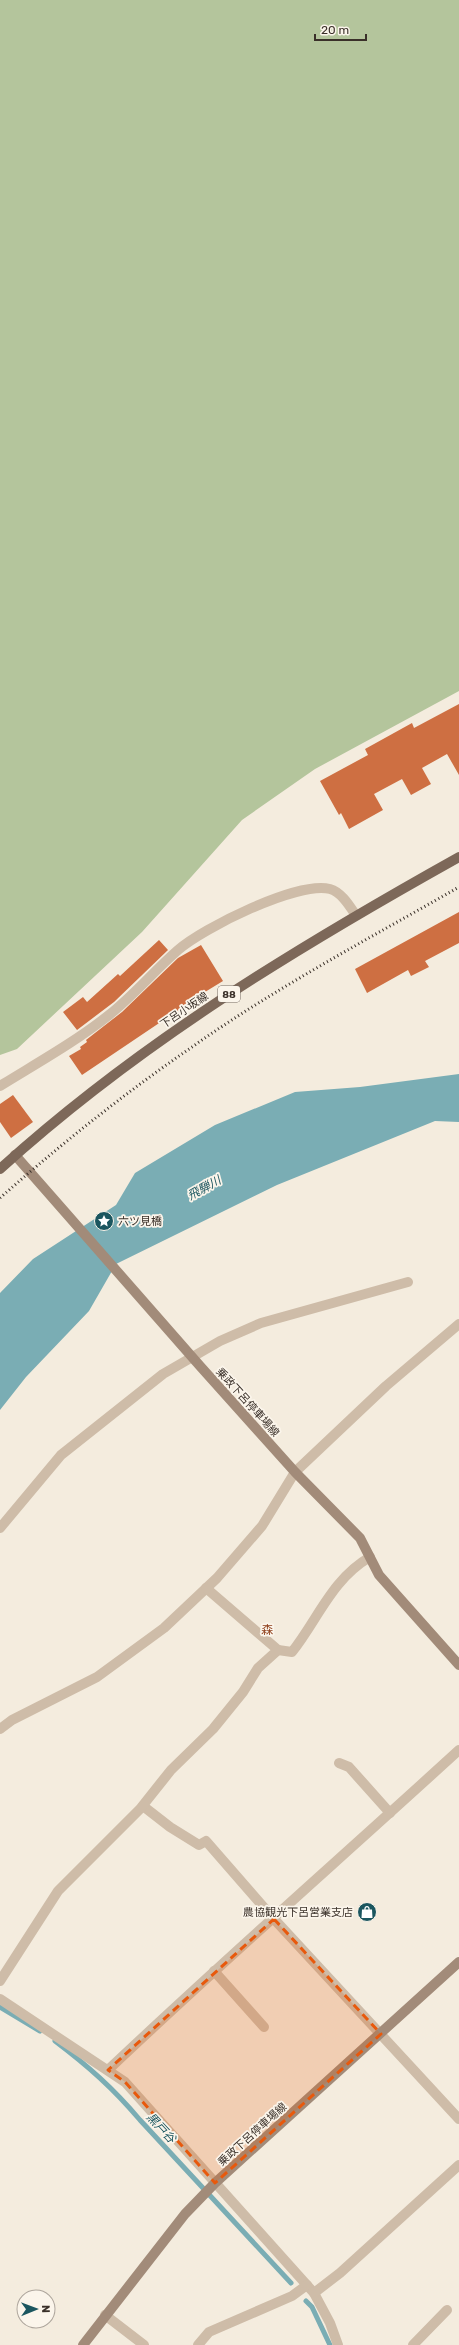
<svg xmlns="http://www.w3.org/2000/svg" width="459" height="2345" font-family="Rubik,'Noto Sans JP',sans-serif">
<rect width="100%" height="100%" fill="#f4ecde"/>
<path fill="#b4c59c" d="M 0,0 L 459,0 L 459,691 L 315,769 L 242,820 L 142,932 L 17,1049 L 0,1055 Z"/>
<path fill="#7aadb4" d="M 459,1074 L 459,1122 L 435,1121 L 277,1185 L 116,1264 L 89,1311 L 26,1377 L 0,1410 L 0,1293 L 33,1259 L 116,1205 L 135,1173 L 215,1125 L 295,1092 L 360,1087 Z"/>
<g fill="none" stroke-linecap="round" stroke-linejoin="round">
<g stroke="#7aadb4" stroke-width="5">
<path d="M 0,2007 L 40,2031"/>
<path d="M 55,2041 C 88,2066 113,2088 140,2120 L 291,2283"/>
<path d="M 306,2301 L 312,2307 L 330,2345"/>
</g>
</g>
<g fill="#ce6f42">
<path d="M 459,704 L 459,775 L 447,754 L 422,768 L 431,784 L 411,795 L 402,779 L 374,794 L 383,810 L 349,829 L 341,813 L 339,815 L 320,781 L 368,755 L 365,749 L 412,723 L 414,728 Z"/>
<path d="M 459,912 L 459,943 L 425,961 L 429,967 L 411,976 L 408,970 L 367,993 L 355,969 Z"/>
<path d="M 159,940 L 168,950 L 114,1002 L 77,1030 L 63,1012 L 83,997 L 87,1002 L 118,974 L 120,976 Z"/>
<path d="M 201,945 L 223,981 L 182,1006 L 183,1007 L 82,1075 L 69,1056 L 81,1049 L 80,1047 L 87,1042 L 86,1040 L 122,1012 L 178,958 Z"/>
<path d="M 13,1095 L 33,1122 L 11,1138 L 0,1122 L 0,1104 Z"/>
</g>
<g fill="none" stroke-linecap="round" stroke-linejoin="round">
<g stroke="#cebca8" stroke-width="10">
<path d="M 0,1086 C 37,1063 75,1042 109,1015 C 134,995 154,971 178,950 C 203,928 297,881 330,889 C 341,892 349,905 355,914"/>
<path d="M 0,1528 L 61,1455 L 163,1374 L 220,1341 L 261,1323 L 408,1282"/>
<path d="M 278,1650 L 292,1652 C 318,1619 332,1579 370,1557"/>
<path d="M 0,1729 L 12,1720 L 97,1677 L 164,1628 L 217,1578 L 262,1526 L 295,1472 L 386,1386 L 459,1324"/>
<path d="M 339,1763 L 349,1767 L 390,1813"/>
<path d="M 143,1806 L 170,1827 L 199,1845 L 206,1841 L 274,1919 L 459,2119"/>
<path d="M 214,1971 L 264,2027"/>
<path d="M 0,1981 L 58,1891 L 140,1809 L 171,1770 L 213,1729 L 243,1692 L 258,1668 L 278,1650 L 206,1588"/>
<path d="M 0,1999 L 125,2082 L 314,2293 L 330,2323 L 338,2345"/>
<path d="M 108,2070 C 223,1961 342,1857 459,1750"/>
<path d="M 314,2293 L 340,2273 L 459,2165"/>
<path d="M 105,2315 L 144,2345"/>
<path d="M 198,2345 L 209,2332 L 292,2296 L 307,2285"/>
<path d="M 413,2345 L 447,2310"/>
</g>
<g stroke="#a28b79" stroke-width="10">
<path d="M 15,1155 L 200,1366 L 295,1472 L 360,1538 L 379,1575 L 459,1665"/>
<path d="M 83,2345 L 185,2214 L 215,2183 L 459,1962"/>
</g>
<path stroke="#7d6859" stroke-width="10" d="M 0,1169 C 139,1043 296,948 459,857"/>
<path stroke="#3a3029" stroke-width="3" stroke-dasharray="1 3" stroke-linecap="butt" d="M 0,1198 C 61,1144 125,1093 192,1047 C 277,987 370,938 459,887"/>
</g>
<path fill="#e8590c" fill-opacity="0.2" stroke="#e8590c" stroke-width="3" stroke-dasharray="8 5" stroke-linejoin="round" d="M 274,1919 L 381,2034 L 215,2183 L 125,2082 L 108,2070 Z"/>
<defs>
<g id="sight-disc" transform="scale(1)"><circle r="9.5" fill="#1b565f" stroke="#fbf5eb"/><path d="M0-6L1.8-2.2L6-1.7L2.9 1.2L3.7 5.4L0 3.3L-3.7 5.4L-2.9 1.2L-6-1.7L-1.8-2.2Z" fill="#fff"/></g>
<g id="shop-disc" transform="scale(1)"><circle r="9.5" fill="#1b565f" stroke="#fbf5eb"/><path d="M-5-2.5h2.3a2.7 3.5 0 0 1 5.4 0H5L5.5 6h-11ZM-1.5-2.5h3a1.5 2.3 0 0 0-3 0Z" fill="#fff"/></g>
</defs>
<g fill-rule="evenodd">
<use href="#sight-disc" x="104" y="1221"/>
<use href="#shop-disc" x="367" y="1912"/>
</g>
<g text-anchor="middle" stroke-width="3.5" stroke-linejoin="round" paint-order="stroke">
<rect fill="#fbf5eb" stroke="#746b63" stroke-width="1" x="218" y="986" width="22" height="16" rx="3"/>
<g font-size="10" font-weight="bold" fill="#3a3029">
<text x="229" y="998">88</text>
</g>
<g font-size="11" fill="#3a3029" stroke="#fbf5eb">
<text transform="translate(184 1010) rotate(-34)" y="4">下呂小坂線</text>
<text transform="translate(248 1402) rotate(48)" y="4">乗政下呂停車場線</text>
<text transform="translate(252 2134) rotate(-42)" y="4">乗政下呂停車場線</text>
</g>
<g font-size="11" fill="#3a3029" stroke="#fbf5eb" text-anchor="start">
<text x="118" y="1225">六ツ見橋</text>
<text x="353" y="1916" text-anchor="end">農協観光下呂営業支店</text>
</g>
<g font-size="12" font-style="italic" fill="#1b565f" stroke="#fbf5eb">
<text transform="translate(204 1188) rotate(-29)" y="4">飛騨川</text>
<text transform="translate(161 2128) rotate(47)" y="4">黒戸谷</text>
</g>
<g font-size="12" fill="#90401c" stroke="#fbf5eb">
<text x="267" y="1634">森</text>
</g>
</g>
<g transform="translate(36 2309) rotate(89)"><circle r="19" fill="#fbf5eb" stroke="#aea69d"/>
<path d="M0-3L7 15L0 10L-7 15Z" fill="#1b565f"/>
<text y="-6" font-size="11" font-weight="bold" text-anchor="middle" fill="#3a3029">N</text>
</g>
<path d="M315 34v6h51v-6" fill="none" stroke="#3a3029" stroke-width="2"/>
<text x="321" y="34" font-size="12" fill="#3a3029" stroke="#fbf5eb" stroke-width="3" paint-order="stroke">20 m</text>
</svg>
